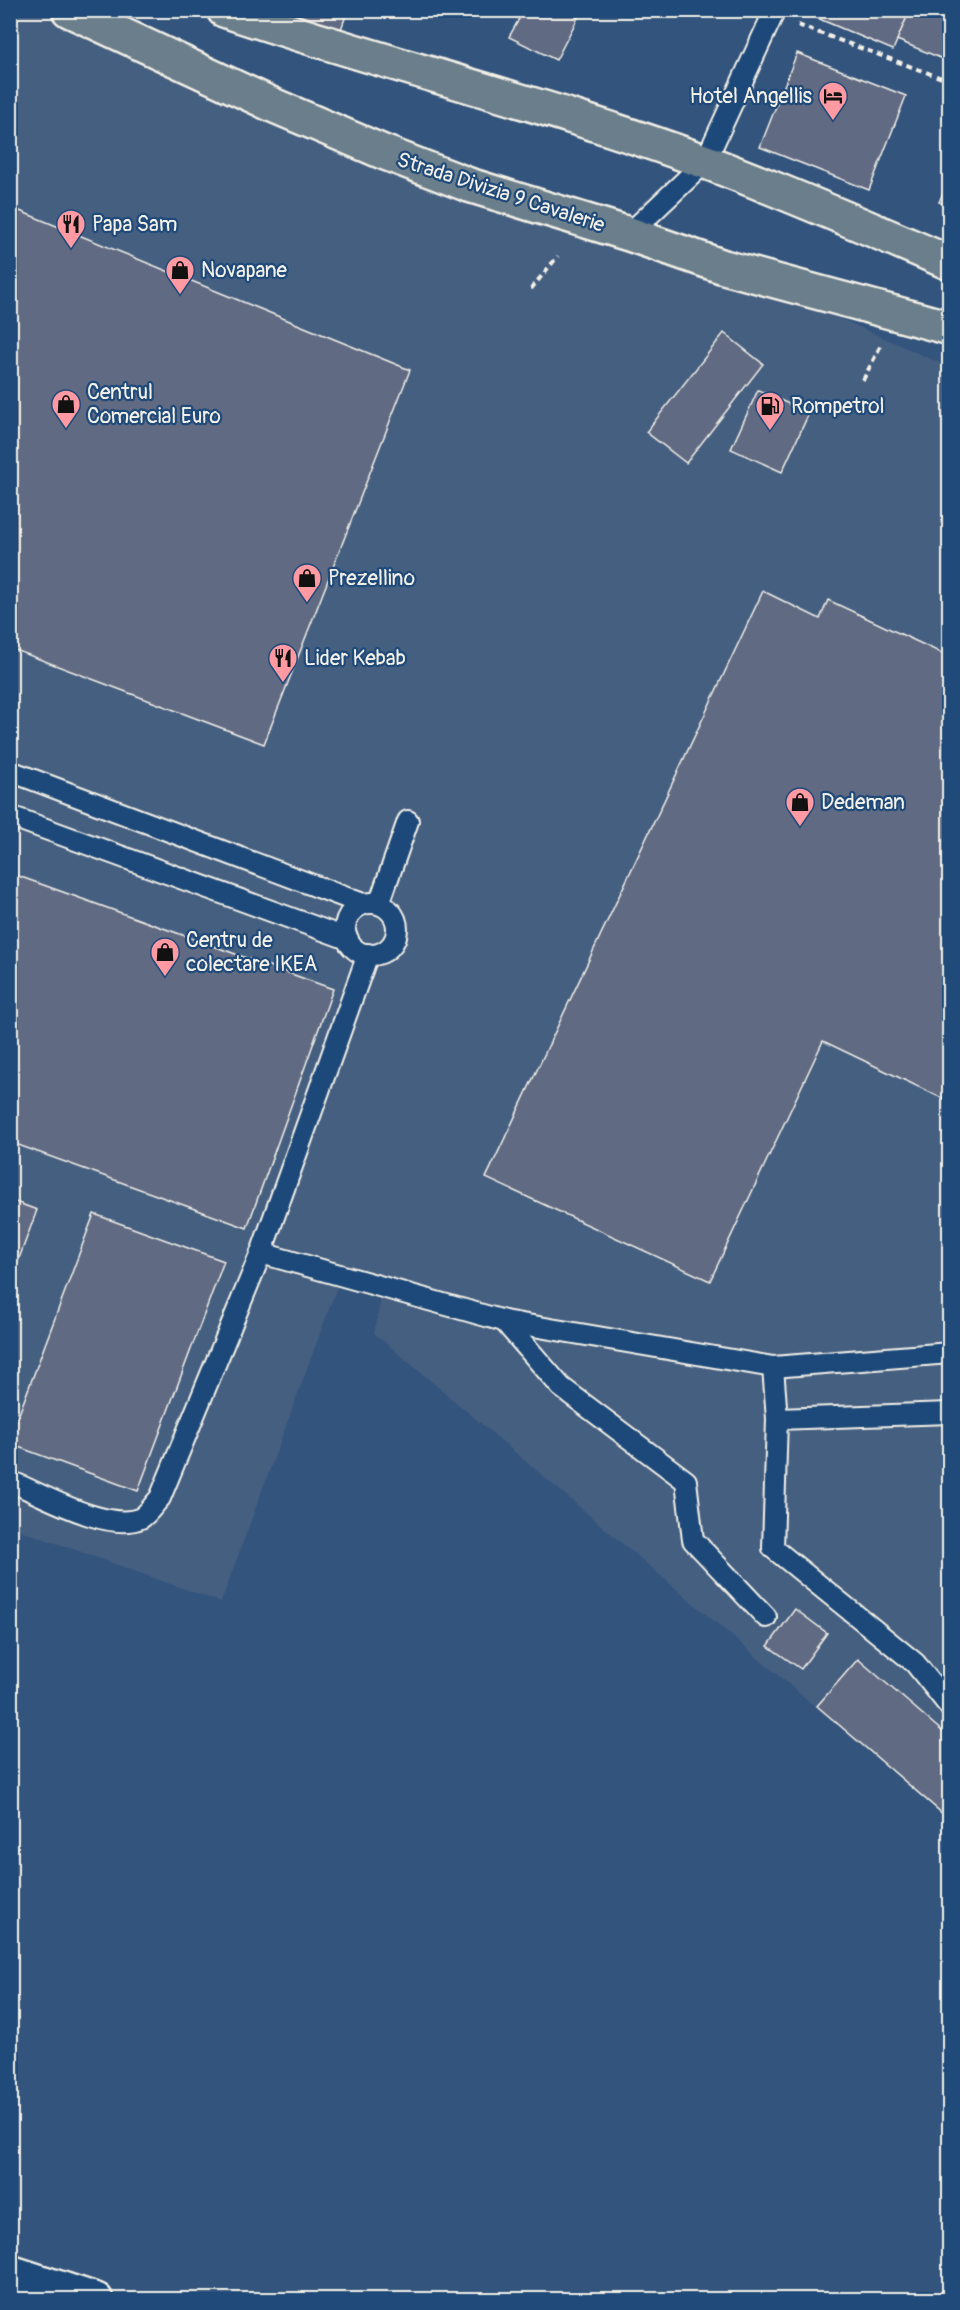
<svg xmlns="http://www.w3.org/2000/svg" width="960" height="2310" font-family="Pangolin,sans-serif">
<rect width="100%" height="100%" fill="#33547d"/>
<filter id="ink" filterUnits="userSpaceOnUse"><feTurbulence type="fractalNoise" baseFrequency=".0167" numOctaves="2"/><feDisplacementMap in="SourceGraphic" scale="12" xChannelSelector="R" yChannelSelector="G"/><feConvolveMatrix kernelMatrix="1 2 1 2 8 2 1 2 1" color-interpolation-filters="sRGB"/></filter>
<g filter="url(#ink)">
<path fill="#455e81" d="M 71,10 L 383,152 L 724,267 L 949,367 L 949,1820 L 374,1333 L 381,1298 L 339,1282 L 221,1602 L 11,1527 L 10,11 Z"/>
<g fill="#616a83" stroke="#f4f1e8" stroke-width="1.5">
<path d="M 283,10 L 348,10 L 340,32 Z"/>
<path d="M 502,10 L 582,10 L 556,60 L 509,37 L 519,19 Z"/>
<path d="M 820,10 L 910,10 L 893,50 L 817,18 Z"/>
<path d="M 910,10 L 950,10 L 950,62 L 897,40 Z"/>
<path d="M 797,53 L 906,96 L 869,190 L 760,147 Z"/>
<path d="M 950,177 L 950,206 L 939,202 Z"/>
<path d="M 10,207 L 410,370 L 264,744 L 10,648 Z"/>
<path d="M 724,333 L 763,364 L 686,463 L 646,432 Z"/>
<path d="M 758,390 L 809,413 L 782,472 L 731,449 Z"/>
<path d="M 763,591 L 820,619 L 828,600 L 950,657 L 950,1102 L 823,1041 L 710,1281 L 486,1178 Z"/>
<path d="M 10,873 L 333,989 L 247,1228 L 10,1142 Z"/>
<path d="M 10,1200 L 37,1210 L 10,1283 Z"/>
<path d="M 94,1214 L 224,1261 L 138,1491 L 10,1444 L 10,1438 Z"/>
<path d="M 795,1609 L 827,1633 L 801,1669 L 768,1646 Z"/>
<path d="M 858,1659 L 950,1738 L 950,1820 L 817,1706 Z"/>
</g>
<g fill="none" stroke-linecap="round" stroke-linejoin="round">
<g stroke="#f4f1e8" stroke-width="24">
<g id="service">
<path d="M 629,234 L 705,162 L 775,10"/>
<path d="M 10,771 L 363,904"/>
<path d="M 10,816 L 348,939"/>
<circle cx="371" cy="929" r="26"/>
<path d="M 379,904 L 408,821"/>
<path d="M 261,1253 L 504,1321 L 773,1367 L 950,1353"/>
<path d="M 504,1321 L 561,1387 L 686,1481 L 693,1540 L 766,1617"/>
<path d="M 773,1367 L 777,1419"/>
<path d="M 950,1413 L 777,1419 L 773,1548 L 915,1663 L 950,1707"/>
<path d="M 10,1481 C 41,1494 109,1533 141,1518 C 148,1514 154,1504 160,1498 L 261,1253 L 368,954"/>
</g>
</g>
<g stroke="#f4f1e8" stroke-width="38">
<path id="tertiary" d="M 10,2272 L 96,2300"/>
</g>
<g stroke="#f4f1e8" stroke-width="38">
<g id="primary">
<path d="M 69,10 L 275,106 L 383,152 L 469,185 L 629,234 L 724,267 L 950,328"/>
<path d="M 224,10 C 384,64 548,104 706,162 C 788,193 869,228 950,263"/>
</g>
</g>
<g stroke="#f4f1e8" stroke-width="4" stroke-dasharray="6 4.5" stroke-linecap="butt">
<path d="M 798,25 L 950,81"/>
<path d="M 531,289 L 558,256"/>
<path d="M 863,380 L 882,343"/>
</g>
<use href="#service" stroke="#1f4a7a" stroke-width="20"/>
<use href="#tertiary" stroke="#1f4a7a" stroke-width="33"/>
<use href="#primary" stroke="#6b7e8b" stroke-width="33"/>
</g>
</g>
<defs>
<g id="hotel-pin" transform="scale(1.5)"><path d="M0 17L-7.5 6A9.5 9.5 0 1 1 7.5 6Z" fill="#ff9aa2" stroke="#1f4a7a"/><path d="M-6-4.5h1.5V1H6V5H4.5V3h-9V5H-6ZM-4 0a1.8 1.8 0 1 1 3.6 0ZM.5 0V-2.5h3Q6-2.5 6 0Z" fill="#111"/></g>
<g id="restaurant-pin" transform="scale(1.5)"><path d="M0 17L-7.5 6A9.5 9.5 0 1 1 7.5 6Z" fill="#ff9aa2" stroke="#1f4a7a"/><path d="M-5-6h1v4h1v-4h1v4h1v-4h1v5L-1.5 .5V6h-2V.5L-5-1ZM5-6V6H3V1.5H1.5Q1.5-4 5-6Z" fill="#111"/></g>
<g id="shop-pin" transform="scale(1.5)"><path d="M0 17L-7.5 6A9.5 9.5 0 1 1 7.5 6Z" fill="#ff9aa2" stroke="#1f4a7a"/><path d="M-5-2.5h2.3a2.7 3.5 0 0 1 5.4 0H5L5.5 6h-11ZM-1.5-2.5h3a1.5 2.3 0 0 0-3 0Z" fill="#111"/></g>
<g id="fuel-pin" transform="scale(1.5)"><path d="M0 17L-7.5 6A9.5 9.5 0 1 1 7.5 6Z" fill="#ff9aa2" stroke="#1f4a7a"/><path d="M-5.5-6h7V0h2V4h1.3V-2.5L3-4.5l.8-.8L6-3V5H2.5V1h-1V6h-7ZM-4.2-4.7v3.2H.2V-4.7Z" fill="#111"/></g>
</defs>
<g fill-rule="evenodd">
<use href="#hotel-pin" x="833" y="96"/>
<use href="#restaurant-pin" x="71" y="224"/>
<use href="#shop-pin" x="180" y="270"/>
<use href="#shop-pin" x="66" y="404"/>
<use href="#fuel-pin" x="770" y="406"/>
<use href="#shop-pin" x="307" y="578"/>
<use href="#restaurant-pin" x="283" y="658"/>
<use href="#shop-pin" x="800" y="802"/>
<use href="#shop-pin" x="165" y="952"/>
</g>
<g text-anchor="middle" stroke-width="4.5" stroke-linejoin="round" paint-order="stroke">
<g font-size="21" fill="#f4f1e8" stroke="#1f4a7a" text-anchor="start">
<text x="812" y="103" text-anchor="end">Hotel Angellis</text>
<text x="92" y="231">Papa Sam</text>
<text x="201" y="277">Novapane</text>
<text x="87" y="399">Centrul<tspan x="87" dy="24">Comercial Euro</tspan></text>
<text x="791" y="413">Rompetrol</text>
<text x="328" y="585">Prezellino</text>
<text x="304" y="665">Lider Kebab</text>
<text x="821" y="809">Dedeman</text>
<text x="186" y="947">Centru de<tspan x="186" dy="24">colectare IKEA</tspan></text>
</g>
<g font-size="21" fill="#f4f1e8" stroke="#1f4a7a">
<text transform="translate(501 192) rotate(18)" y="7">Strada Divizia 9 Cavalerie</text>
</g>
</g>
<rect width="960" height="2310" fill="none" stroke="#1f4a7a" stroke-width="36"/>
<rect x="18" y="18" width="924" height="2274" fill="none" stroke="#f4f1e8" stroke-width="2" filter="url(#ink)"/>
</svg>
